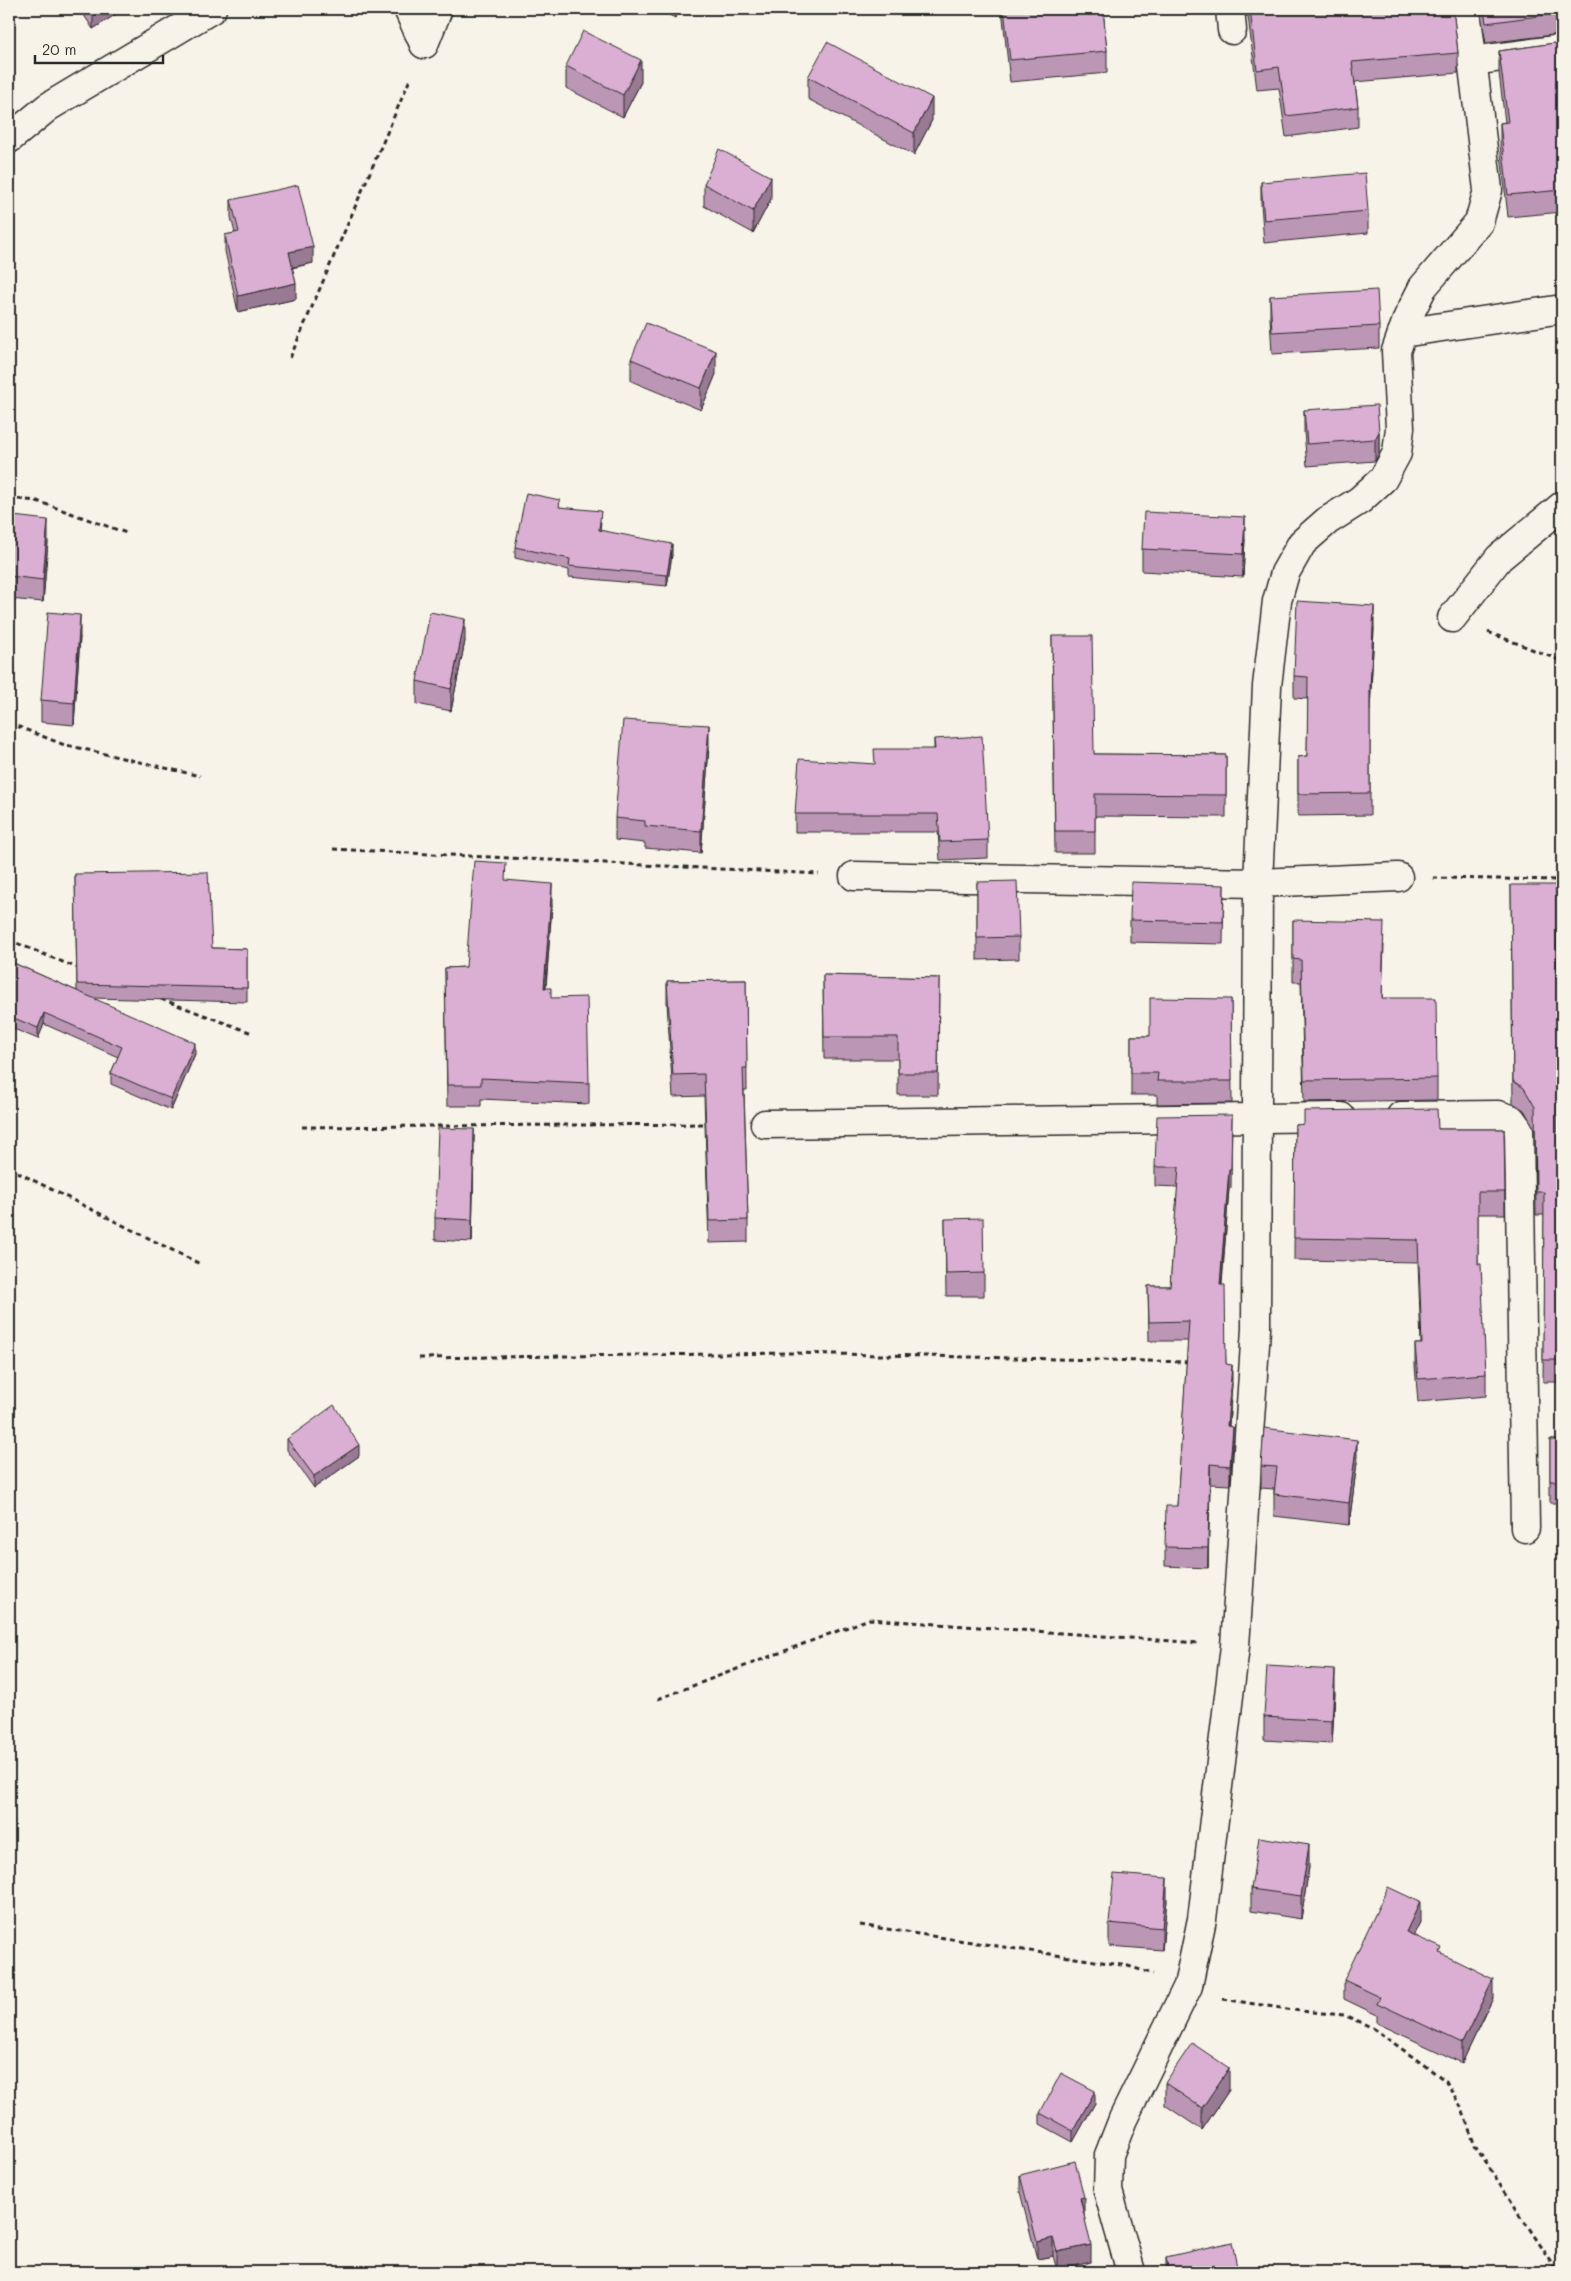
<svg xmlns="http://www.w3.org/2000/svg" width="1571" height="2281" font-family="Mali,sans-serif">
<rect width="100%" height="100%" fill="#f7f3e8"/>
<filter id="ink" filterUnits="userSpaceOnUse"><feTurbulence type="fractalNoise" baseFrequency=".02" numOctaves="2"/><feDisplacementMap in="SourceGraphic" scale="10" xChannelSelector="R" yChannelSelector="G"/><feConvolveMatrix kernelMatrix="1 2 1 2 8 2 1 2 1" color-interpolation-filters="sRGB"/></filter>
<g filter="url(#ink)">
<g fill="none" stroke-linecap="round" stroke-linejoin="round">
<g stroke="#2b2b2b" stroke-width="31">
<g id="street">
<path d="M 408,9 L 424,44"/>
<path d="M 1230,9 L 1232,30"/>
<path d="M 424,44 L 438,9"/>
<path d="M 1472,61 L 1562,49"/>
<path d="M 9,139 L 48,107 L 212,9"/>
<path d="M 1402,333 L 1562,309"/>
<path d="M 1452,618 L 1499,558 L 1562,506"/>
<path d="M 854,876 L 1258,883 L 1398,877"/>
<path d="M 1401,1116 L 1498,1115 L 1511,1119 L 1519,1130 L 1525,1528"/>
<path d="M 765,1124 L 1341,1117"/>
<path d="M 1131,2272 L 1108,2191 L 1109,2155 L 1123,2119 L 1188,1986 L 1202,1919 L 1235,1646 L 1256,1329 L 1258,883 L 1267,686 L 1277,601 L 1285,573 L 1302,543 L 1327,521 L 1360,500 L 1383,479 L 1397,453 L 1400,428 L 1396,351 L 1408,317 L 1423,287 L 1479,222 L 1488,190 L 1466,9"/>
</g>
</g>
<g stroke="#2b2b2b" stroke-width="3" stroke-dasharray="5 4" stroke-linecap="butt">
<path d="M 290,358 L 411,77"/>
<path d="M 9,498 L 37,501 L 129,534"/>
<path d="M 1488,632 L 1562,661"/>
<path d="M 9,723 L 62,744 L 200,776"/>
<path d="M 333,849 L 819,874"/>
<path d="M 1433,878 L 1562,880"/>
<path d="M 9,940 L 80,969"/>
<path d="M 161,999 L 252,1033"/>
<path d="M 302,1127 L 709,1124"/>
<path d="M 9,1168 L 200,1264"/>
<path d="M 419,1358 L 792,1353 L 1190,1362"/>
<path d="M 658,1699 L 869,1619 L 1199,1643"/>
<path d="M 860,1925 L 1128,1966 L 1153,1974"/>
<path d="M 1223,1999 L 1300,2011 L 1344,2015 L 1373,2028 L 1446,2081 L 1462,2109 L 1475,2146 L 1558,2272"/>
</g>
<use href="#street" stroke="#f7f3e8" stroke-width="28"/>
</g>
<g fill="#bc96b5" stroke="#2b2b2b">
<path d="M 80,9 L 124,9 L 93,29 Z"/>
<path d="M 658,9 L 681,9 L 675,18 Z"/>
<path d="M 1002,9 L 1103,9 L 1107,51 L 1107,73 L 1010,82 Z"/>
<path d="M 1245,9 L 1453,9 L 1458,53 L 1458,73 L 1355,82 L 1358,107 L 1358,127 L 1286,137 L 1279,88 L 1257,90 L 1248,16 L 1246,16 Z"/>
<path d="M 1480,9 L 1562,9 L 1562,26 L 1561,26 L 1561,34 L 1486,43 Z"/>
<path d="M 1562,42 L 1562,212 L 1508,217 L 1500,145 L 1500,123 L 1505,122 L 1499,73 L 1499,51 Z"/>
<path d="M 566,66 L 641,82 L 623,117 L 566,88 Z"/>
<path d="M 808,77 L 932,120 L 914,155 L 808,99 Z"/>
<path d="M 1261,182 L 1368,211 L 1368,233 L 1264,243 L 1261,204 Z"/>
<path d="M 704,184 L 771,199 L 753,233 L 704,206 Z"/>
<path d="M 231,200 L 313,263 L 292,268 L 296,299 L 238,312 L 225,251 L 225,235 L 235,233 L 231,217 Z"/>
<path d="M 1270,296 L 1379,326 L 1379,348 L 1272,354 L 1270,318 Z"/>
<path d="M 631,359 L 716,374 L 701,410 L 631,381 Z"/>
<path d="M 1304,410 L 1379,432 L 1379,454 L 1375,461 L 1307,466 L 1304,432 Z"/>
<path d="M 560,507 L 601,522 L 600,531 L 672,555 L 667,586 L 569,577 L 569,570 L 515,558 L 515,547 Z"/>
<path d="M 1245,539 L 1243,577 L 1142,571 L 1142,549 Z"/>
<path d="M 48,542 L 43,602 L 9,599 L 9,562 Z"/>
<path d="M 1374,628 L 1370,710 L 1370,815 L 1298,816 L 1298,757 L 1307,756 L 1308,699 L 1294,698 L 1294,676 Z"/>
<path d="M 1052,636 L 1094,754 L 1226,755 L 1226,817 L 1095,816 L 1095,853 L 1055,853 Z"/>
<path d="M 80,637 L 74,725 L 41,722 L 41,700 Z"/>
<path d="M 465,641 L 451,711 L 417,704 L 417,681 Z"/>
<path d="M 934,739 L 988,840 L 988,858 L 940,860 L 938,832 L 795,832 L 795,814 L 934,749 Z"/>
<path d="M 709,747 L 701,853 L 645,848 L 645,843 L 615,840 L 615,818 Z"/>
<path d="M 75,874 L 212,948 L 247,949 L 247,1002 L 93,998 L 195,1054 L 171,1110 L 111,1084 L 111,1073 L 118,1057 L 44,1024 L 38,1039 L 9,1027 L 9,961 L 77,991 Z"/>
<path d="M 506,880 L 552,905 L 546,988 L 589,1083 L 589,1104 L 481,1099 L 481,1106 L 447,1106 L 445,968 L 466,967 Z"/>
<path d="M 977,882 L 1019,937 L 1019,959 L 977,960 Z"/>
<path d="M 1224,885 L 1223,944 L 1130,942 L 1130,920 Z"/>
<path d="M 1511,885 L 1558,1132 L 1562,1132 L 1562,1382 L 1543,1382 L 1544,1215 L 1536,1215 L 1535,1129 L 1524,1110 L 1513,1103 Z"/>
<path d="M 1293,920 L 1384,945 L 1382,998 L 1437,1078 L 1437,1100 L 1304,1102 L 1301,982 L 1293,982 Z"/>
<path d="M 823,975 L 939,978 L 938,1095 L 898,1095 L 898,1059 L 824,1059 Z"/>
<path d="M 746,980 L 747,1090 L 744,1090 L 748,1220 L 748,1242 L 709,1243 L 704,1096 L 673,1097 L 667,1003 L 667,981 Z"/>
<path d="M 1231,999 L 1232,1103 L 1157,1104 L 1157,1095 L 1131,1095 L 1131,1036 L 1150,1036 Z"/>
<path d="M 1232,1115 L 1231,1188 L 1229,1188 L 1222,1285 L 1226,1364 L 1232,1384 L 1229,1427 L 1233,1446 L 1230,1485 L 1210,1484 L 1208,1568 L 1165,1566 L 1165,1547 L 1177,1506 L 1188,1341 L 1149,1341 L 1148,1286 L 1170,1286 L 1178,1187 L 1155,1186 L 1155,1167 Z"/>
<path d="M 1295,1125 L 1438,1129 L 1504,1129 L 1505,1214 L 1478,1214 L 1478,1264 L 1486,1374 L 1486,1396 L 1418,1402 L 1415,1366 L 1415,1344 L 1421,1344 L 1418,1262 L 1294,1260 Z"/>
<path d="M 474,1151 L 472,1242 L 435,1240 L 435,1218 Z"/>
<path d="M 945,1219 L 984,1273 L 984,1296 L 946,1296 Z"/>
<path d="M 287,1439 L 359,1456 L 314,1488 L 287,1450 Z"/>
<rect x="1550" y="1440" width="12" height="63"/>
<path d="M 1357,1462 L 1349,1525 L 1274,1516 L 1274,1489 L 1261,1488 L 1261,1466 Z"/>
<path d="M 1335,1693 L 1332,1744 L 1264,1740 L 1264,1717 Z"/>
<path d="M 1309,1867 L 1301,1919 L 1251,1911 L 1251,1889 Z"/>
<path d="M 1167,1900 L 1162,1950 L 1109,1946 L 1109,1923 Z"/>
<path d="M 1420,1922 L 1413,1935 L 1442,1954 L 1493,1998 L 1462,2063 L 1377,2023 L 1377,2015 L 1344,1999 L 1344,1980 Z"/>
<path d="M 1165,2083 L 1229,2090 L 1202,2130 L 1165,2105 Z"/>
<path d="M 1095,2103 L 1073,2142 L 1040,2124 L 1040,2113 Z"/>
<path d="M 1020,2175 L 1084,2214 L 1091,2262 L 1057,2270 L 1053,2256 L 1037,2259 L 1020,2192 Z"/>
<path d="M 1166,2257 L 1238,2272 L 1166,2272 Z"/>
</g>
<g fill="#997a94" stroke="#2b2b2b">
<path d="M 93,9 L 124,9 L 93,29 Z"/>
<path d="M 675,9 L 681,9 L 675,18 Z"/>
<path d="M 641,60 L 641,82 L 623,117 L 623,95 Z"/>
<path d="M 932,98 L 932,120 L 914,155 L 914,133 Z"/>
<path d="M 771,177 L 771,199 L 753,233 L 753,211 Z"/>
<path d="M 313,247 L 313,263 L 289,268 L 289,252 Z"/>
<path d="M 296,283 L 296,299 L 238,312 L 238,296 Z"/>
<path d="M 716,351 L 716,374 L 701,410 L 701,388 Z"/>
<path d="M 1379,432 L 1379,454 L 1375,461 L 1375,439 Z"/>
<path d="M 1245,517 L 1245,539 L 1243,577 L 1243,554 Z"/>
<path d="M 48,520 L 48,542 L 43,602 L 43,580 Z"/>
<path d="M 672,544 L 672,555 L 667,586 L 667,575 Z"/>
<path d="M 1374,606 L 1374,628 L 1370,711 L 1370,689 Z"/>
<path d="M 80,615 L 80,637 L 74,725 L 74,703 Z"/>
<path d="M 465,619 L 465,641 L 451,711 L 451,689 Z"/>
<path d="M 709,725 L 709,747 L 701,853 L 701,831 Z"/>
<path d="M 552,884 L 552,905 L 544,1009 L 544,988 Z"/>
<path d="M 44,1013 L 44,1024 L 38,1039 L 38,1028 Z"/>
<path d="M 195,1043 L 195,1054 L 171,1110 L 171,1099 Z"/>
<path d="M 474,1129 L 474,1151 L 472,1242 L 472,1220 Z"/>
<path d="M 1229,1169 L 1229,1188 L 1220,1304 L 1220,1285 Z"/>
<path d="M 1232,1365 L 1232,1384 L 1227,1446 L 1227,1426 Z"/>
<path d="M 1233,1427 L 1233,1446 L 1230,1485 L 1230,1466 Z"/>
<path d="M 1357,1440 L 1357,1462 L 1349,1525 L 1349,1503 Z"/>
<path d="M 359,1445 L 359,1456 L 314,1488 L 314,1476 Z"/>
<path d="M 1210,1464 L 1210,1484 L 1208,1568 L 1208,1548 Z"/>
<path d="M 1335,1670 L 1335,1693 L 1332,1744 L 1332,1721 Z"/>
<path d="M 1309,1845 L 1309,1867 L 1301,1919 L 1301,1896 Z"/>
<path d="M 1167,1878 L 1167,1900 L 1162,1950 L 1162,1928 Z"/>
<path d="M 1420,1902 L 1420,1922 L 1406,1951 L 1406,1932 Z"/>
<path d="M 1493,1979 L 1493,1998 L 1462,2063 L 1462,2043 Z"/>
<path d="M 1229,2068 L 1229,2090 L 1202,2130 L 1202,2108 Z"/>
<path d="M 1095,2091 L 1095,2103 L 1073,2142 L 1073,2131 Z"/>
<path d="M 1084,2197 L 1084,2214 L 1080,2198 Z"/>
<path d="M 1053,2238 L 1053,2256 L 1037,2259 L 1037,2242 Z"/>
<path d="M 1091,2245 L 1091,2262 L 1057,2270 L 1057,2252 Z"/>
</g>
<g fill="#dbafd3" stroke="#2b2b2b">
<path d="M 1004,9 L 1103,9 L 1107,51 L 1010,60 Z"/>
<path d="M 1250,9 L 1453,9 L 1458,53 L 1352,62 L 1358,107 L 1286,116 L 1279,67 L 1257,70 Z"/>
<path d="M 1484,9 L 1560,9 L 1561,13 L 1486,23 Z"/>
<path d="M 583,31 L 641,60 L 623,95 L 566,66 Z"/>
<path d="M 827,42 L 932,98 L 914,133 L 808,77 Z"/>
<path d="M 1562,42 L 1562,190 L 1508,195 L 1500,123 L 1508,122 L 1499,51 Z"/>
<path d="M 719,149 L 771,177 L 753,211 L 704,184 Z"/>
<path d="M 1365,173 L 1368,211 L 1264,220 L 1261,182 Z"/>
<path d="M 298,185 L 313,247 L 289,252 L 296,283 L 238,296 L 225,235 L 239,232 L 231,200 Z"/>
<path d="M 1377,290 L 1379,326 L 1272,332 L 1270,296 Z"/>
<path d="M 646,323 L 716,351 L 701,388 L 631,359 Z"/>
<path d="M 1377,405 L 1379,432 L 1375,439 L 1307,444 L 1304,410 Z"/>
<path d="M 526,493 L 560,500 L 559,507 L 601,511 L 599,530 L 672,544 L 667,575 L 569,566 L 570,559 L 515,547 Z"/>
<path d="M 1144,512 L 1245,517 L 1243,554 L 1142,549 Z"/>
<path d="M 13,516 L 48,520 L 43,580 L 9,576 L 9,562 Z"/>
<path d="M 1297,601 L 1374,606 L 1370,689 L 1370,793 L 1298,794 L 1298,757 L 1307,756 L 1308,677 L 1294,676 Z"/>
<path d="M 48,612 L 80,615 L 74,703 L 41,700 Z"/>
<path d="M 430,612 L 465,619 L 451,689 L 417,681 Z"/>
<path d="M 1052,636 L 1092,636 L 1094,754 L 1226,755 L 1226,795 L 1095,794 L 1095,831 L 1055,831 Z"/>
<path d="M 623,720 L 709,725 L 701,831 L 645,826 L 645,821 L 615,818 Z"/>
<path d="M 982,736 L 988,840 L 940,842 L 938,814 L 795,814 L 799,759 L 875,764 L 874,749 L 935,749 L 934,739 Z"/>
<path d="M 474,861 L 506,863 L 505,880 L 552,884 L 544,988 L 551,988 L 551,998 L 587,997 L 589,1083 L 481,1078 L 481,1085 L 447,1085 L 445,968 L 466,967 Z"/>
<path d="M 208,872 L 212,948 L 247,949 L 247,988 L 77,984 L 75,874 Z"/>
<path d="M 1017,881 L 1019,937 L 977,938 L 977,882 Z"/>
<path d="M 1131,882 L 1224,885 L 1223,922 L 1130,920 Z"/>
<path d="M 1511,885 L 1556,885 L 1558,1132 L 1562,1132 L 1562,1360 L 1543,1360 L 1544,1192 L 1536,1192 L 1535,1107 L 1524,1088 L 1513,1081 Z"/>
<path d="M 1293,920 L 1384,922 L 1382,998 L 1436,998 L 1437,1078 L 1304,1080 L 1301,960 L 1293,959 Z"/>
<path d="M 9,961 L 195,1043 L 171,1099 L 111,1073 L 122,1047 L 44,1013 L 38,1028 L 9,1016 L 9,1013 L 11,1008 L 9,1008 Z"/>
<path d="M 823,975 L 939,978 L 938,1073 L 898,1073 L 898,1037 L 824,1037 Z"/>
<path d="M 746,980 L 747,1068 L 743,1068 L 748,1220 L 709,1221 L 704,1074 L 673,1075 L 667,981 Z"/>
<path d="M 1150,998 L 1231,999 L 1232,1081 L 1157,1081 L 1158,1073 L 1131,1073 L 1131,1036 L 1150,1036 Z"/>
<path d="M 1437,1109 L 1438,1129 L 1504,1129 L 1505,1192 L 1478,1192 L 1478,1264 L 1481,1264 L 1486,1374 L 1418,1379 L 1415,1344 L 1422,1344 L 1418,1240 L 1294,1238 L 1295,1125 L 1304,1124 L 1304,1111 Z"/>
<path d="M 1232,1115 L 1231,1169 L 1229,1169 L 1220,1285 L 1225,1285 L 1226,1364 L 1232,1365 L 1227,1426 L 1233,1427 L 1230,1466 L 1210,1464 L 1208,1548 L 1165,1547 L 1166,1506 L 1177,1506 L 1189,1321 L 1149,1322 L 1148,1286 L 1170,1286 L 1179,1167 L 1155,1167 L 1157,1116 Z"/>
<path d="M 438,1128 L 474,1129 L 472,1220 L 435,1218 Z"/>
<path d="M 983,1218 L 984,1273 L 946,1274 L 945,1219 Z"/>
<path d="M 334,1405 L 359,1445 L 314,1476 L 287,1439 Z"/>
<path d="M 1264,1428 L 1357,1440 L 1349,1503 L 1274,1494 L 1277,1467 L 1261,1466 Z"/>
<rect x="1550" y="1440" width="12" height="41"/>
<path d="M 1267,1666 L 1335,1670 L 1332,1721 L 1264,1717 Z"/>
<path d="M 1259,1837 L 1309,1845 L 1301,1896 L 1251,1889 Z"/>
<path d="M 1114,1874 L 1167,1878 L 1162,1928 L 1109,1923 Z"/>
<path d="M 1388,1887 L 1420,1902 L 1406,1932 L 1442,1948 L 1440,1953 L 1493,1979 L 1462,2043 L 1377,2003 L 1380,1997 L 1344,1980 Z"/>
<path d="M 1192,2043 L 1229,2068 L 1202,2108 L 1165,2083 Z"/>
<path d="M 1061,2073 L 1095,2091 L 1073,2131 L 1040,2113 Z"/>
<path d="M 1075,2161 L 1084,2197 L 1080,2198 L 1091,2245 L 1057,2252 L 1053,2238 L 1037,2242 L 1020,2175 Z"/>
<path d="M 1232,2242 L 1238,2272 L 1169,2272 L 1166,2257 Z"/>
</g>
</g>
<rect width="1571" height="2281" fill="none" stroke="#f7f3e8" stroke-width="30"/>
<rect x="15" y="15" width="1541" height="2251" fill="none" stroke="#2b2b2b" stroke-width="2" filter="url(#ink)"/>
<path d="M35 55v8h128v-8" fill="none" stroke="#2b2b2b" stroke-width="2.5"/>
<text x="42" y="55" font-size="15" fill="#2b2b2b" stroke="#f7f3e8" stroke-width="4" paint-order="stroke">20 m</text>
</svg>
